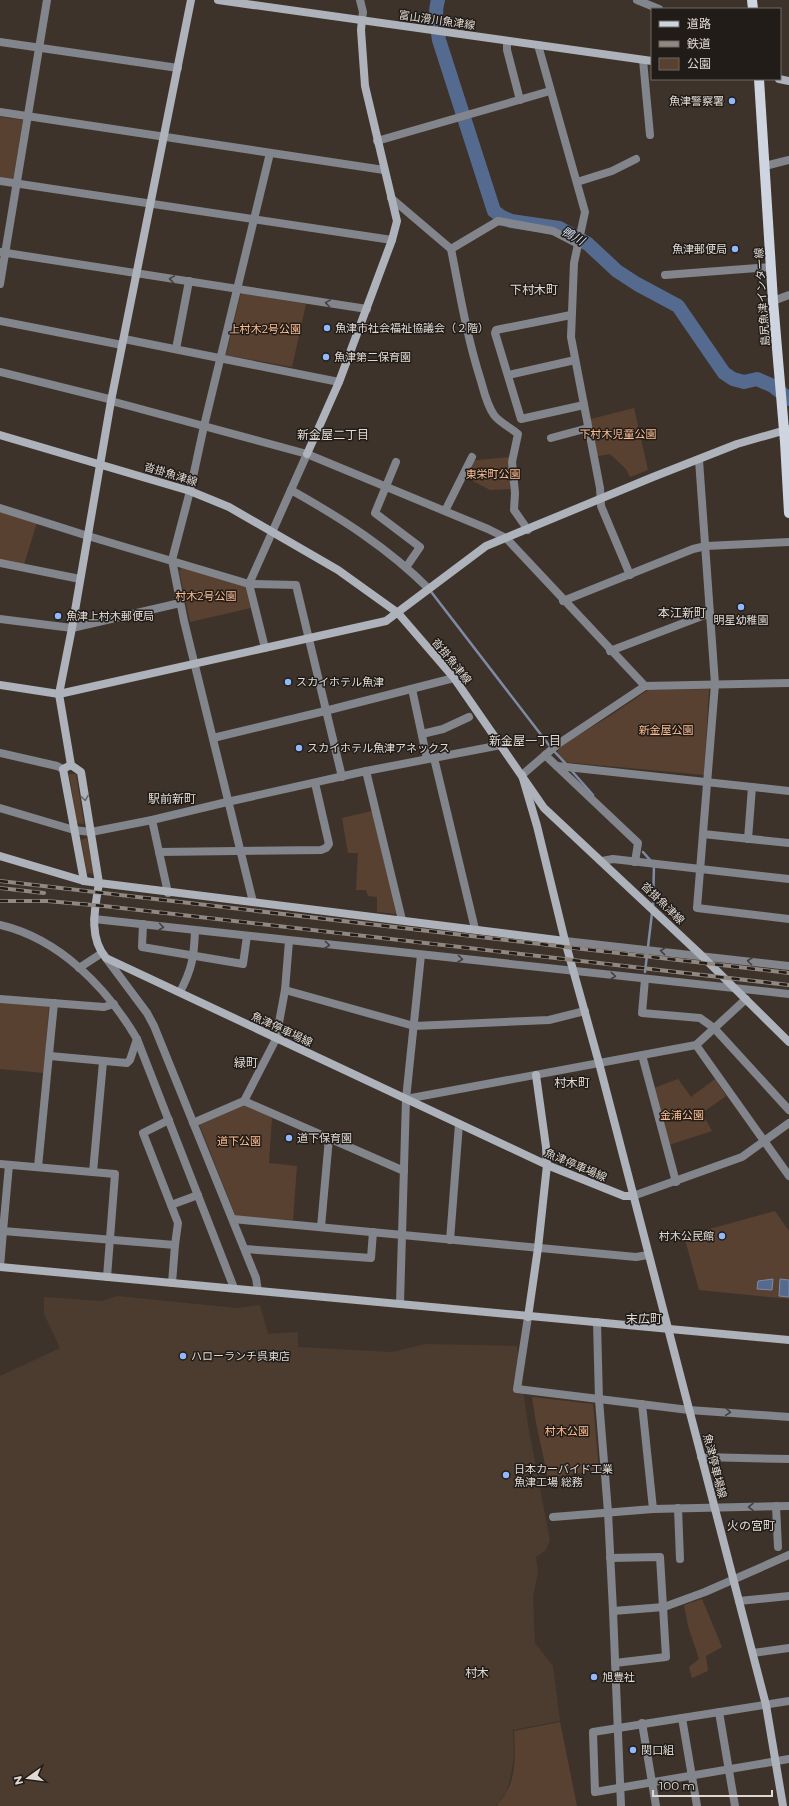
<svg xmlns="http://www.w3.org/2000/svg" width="789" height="1806" font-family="Montserrat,'Noto Sans JP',sans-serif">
<rect width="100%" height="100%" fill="#3e332b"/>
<path fill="#4c3b2f" d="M 117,1296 L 237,1308 L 260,1305 L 268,1334 L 298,1332 L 298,1347 L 392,1352 L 426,1344 L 517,1346 L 528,1425 L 550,1540 L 546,1550 L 536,1557 L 538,1572 L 533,1597 L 535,1643 L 553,1666 L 560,1721 L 513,1730 L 514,1756 L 511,1776 L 506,1793 L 496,1806 L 0,1806 L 0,1376 L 60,1348 L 44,1314 L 44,1297 L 102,1301 Z"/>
<g fill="#594131">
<path d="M 0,117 L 23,120 L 13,179 L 0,177 Z"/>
<path d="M 241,293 L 306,304 L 292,367 L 226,355 Z"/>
<path d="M 634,408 L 648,470 L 630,477 L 626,469 L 610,454 L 593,457 L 587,420 Z"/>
<path d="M 510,457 L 510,489 L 490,490 L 473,481 L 475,476 L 464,471 L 467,461 Z"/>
<path d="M 0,508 L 38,519 L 23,568 L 0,563 Z"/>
<path d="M 183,566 L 245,586 L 251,608 L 190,622 L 179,571 Z"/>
<path d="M 709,689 L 704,775 L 564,762 L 557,753 L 560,746 L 610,716 L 648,690 Z"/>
<path d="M 69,774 L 76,774 L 84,824 L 77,823 Z"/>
<path d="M 372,811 L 396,914 L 377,912 L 377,897 L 368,896 L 366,890 L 356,890 L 358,853 L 348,853 L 342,818 Z"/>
<path d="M 87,838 L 94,874 L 87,873 L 81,840 Z"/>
<path d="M 0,1002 L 49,1006 L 44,1073 L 0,1069 Z"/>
<path d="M 678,1079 L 691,1097 L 715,1079 L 726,1096 L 702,1113 L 712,1131 L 669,1145 L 654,1088 Z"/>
<path d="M 245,1104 L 272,1118 L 269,1163 L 297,1166 L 293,1220 L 236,1217 L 199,1124 Z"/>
<path d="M 775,1211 L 789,1231 L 789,1299 L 699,1290 L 684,1236 Z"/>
<path d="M 532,1397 L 593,1404 L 599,1470 L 548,1478 L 536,1423 Z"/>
<path d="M 702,1599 L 722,1647 L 706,1656 L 708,1671 L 692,1678 L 689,1667 L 699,1659 L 688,1626 L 684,1605 Z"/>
<path d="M 560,1722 L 577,1806 L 497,1806 C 499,1801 504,1798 506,1793 C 517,1774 515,1752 514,1731 Z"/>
</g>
<g fill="#556a8f" stroke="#7f8ba4">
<path d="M 773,1279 L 772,1290 L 757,1289 L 758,1281 Z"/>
<path d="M 780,1279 L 789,1280 L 789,1297 L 779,1296 Z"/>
</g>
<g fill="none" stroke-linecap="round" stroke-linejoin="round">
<g stroke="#7f8ba4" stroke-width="2.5">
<path d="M 429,589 L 552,749 L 567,765"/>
<path d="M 571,770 L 593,795"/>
<path d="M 643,852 L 651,861"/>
<path d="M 653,906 L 654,865"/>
<path d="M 645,972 L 652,913"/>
</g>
<path stroke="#556a8f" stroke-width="14" d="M 438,0 C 434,13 437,26 439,40 L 494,211 L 502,217 L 511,221 L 559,228 L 588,244 L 617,271 L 637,284 L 678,306 L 724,373 L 733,379 L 744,382 L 757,379 L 773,386 L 789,399"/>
<g stroke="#82858b" stroke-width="8">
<path d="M 360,0 L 363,12 L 362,20"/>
<path d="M 637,0 L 659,9"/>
<path d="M 507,41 L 507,50 L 520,100"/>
<path d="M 0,42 L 178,68"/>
<path d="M 538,45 L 585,212 L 574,263 L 571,337 L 600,488 L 601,506 L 630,575"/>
<path d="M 643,60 L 650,135"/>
<path d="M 0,112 L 384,170"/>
<path d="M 377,141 L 550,91"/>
<path d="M 765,166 L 789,160"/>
<path d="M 0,181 L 392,240"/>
<path d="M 577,182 L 612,171 L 636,159"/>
<path d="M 391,198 L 451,249 L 498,221 L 553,231 L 578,244"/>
<path d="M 451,249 C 460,294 467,338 481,381 C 484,392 487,405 494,415 C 499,422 511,428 518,434 L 512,462 L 515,493 L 514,510 L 528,530"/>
<path d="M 0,252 L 367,309"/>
<path d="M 665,275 L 771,267"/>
<path d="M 0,284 L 47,0"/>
<path d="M 773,301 L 789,295"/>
<path d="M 571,315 L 496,330 L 495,333 L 521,419 L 584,405"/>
<path d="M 0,321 L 122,345"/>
<path d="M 124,339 L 339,382"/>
<path d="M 176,349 L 189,281"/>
<path d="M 0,372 L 109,399 L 111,401 L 307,454 L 488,529 L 506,538 L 645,686"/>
<path d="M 508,375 L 575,360"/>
<path d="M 551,438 L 588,428"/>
<path d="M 699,460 L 715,684 L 697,908 L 789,919"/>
<path d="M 396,462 L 375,513 L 420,547 L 407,566"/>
<path d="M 291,490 C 341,518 388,548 429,589"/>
<path d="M 0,508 L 88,536 L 249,584 L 296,585 L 342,777"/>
<path d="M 445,511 L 472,457"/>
<path d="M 0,563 L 80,579"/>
<path d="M 563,601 L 693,549 L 706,546 L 789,542"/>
<path d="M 0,619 L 72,628 L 180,603"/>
<path d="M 265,648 L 249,584 L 307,454"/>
<path d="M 610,651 L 710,613"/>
<path d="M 412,689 L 427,759"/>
<path d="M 422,734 L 443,729 L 469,717"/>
<path d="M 213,738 L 325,711 L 454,678"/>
<path d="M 0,753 L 57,766 L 63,769"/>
<path d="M 545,755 L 638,843 L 635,862"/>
<path d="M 434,758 L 475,929"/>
<path d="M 557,766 L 789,791"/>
<path d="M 366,771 L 402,920"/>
<path d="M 522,775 L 558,744 L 645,686 L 789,683"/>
<path d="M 0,808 L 74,830 L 91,832 L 152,820 L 227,802 L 366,771 L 501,745"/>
<path d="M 152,820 L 168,893"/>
<path d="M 703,834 L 789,843"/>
<path d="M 748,839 L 752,787"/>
<path d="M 159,852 L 321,850 L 326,848 L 329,844 L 315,783"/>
<path d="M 602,861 L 613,859 L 789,879"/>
<path d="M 253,902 L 184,621 L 172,560 L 190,491 L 204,426 L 270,153"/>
<path d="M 94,919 L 789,994"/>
<path d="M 143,924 L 142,947 L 243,964 L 247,936"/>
<path d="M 0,925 C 60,939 107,988 137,1039 L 234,1288"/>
<path d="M 565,941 L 789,966"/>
<path d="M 106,958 L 147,1013 L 154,1026 L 256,1278 L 258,1291"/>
<path d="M 79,968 L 102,953"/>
<path d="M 645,979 L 642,1013 L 700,1018 L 714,1028 L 789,1110"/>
<path d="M 285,990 L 414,1026 L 549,1020 L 585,1011"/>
<path d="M 180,992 C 192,969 194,957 195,931"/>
<path d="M 0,999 L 104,1007 L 114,1004"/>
<path d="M 696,1045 L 789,1176"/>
<path d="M 642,1055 L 676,1182"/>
<path d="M 50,1056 L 127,1063 L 130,1060 L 137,1039"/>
<path d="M 406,1099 L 696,1045 L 746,999"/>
<path d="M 244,1101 L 404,1171"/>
<path d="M 169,1120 L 143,1133 L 178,1223 L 175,1245"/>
<path d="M 193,1123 L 244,1101 L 276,1039 L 285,990 L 289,941"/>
<path d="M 0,1164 L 115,1174 L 107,1277"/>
<path d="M 9,1165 L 3,1231 L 175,1245 L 172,1283"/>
<path d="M 38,1167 L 54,1003"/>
<path d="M 93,1172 L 103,1062"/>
<path d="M 633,1196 L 742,1157 L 789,1123"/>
<path d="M 171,1205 L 198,1195"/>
<path d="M 233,1219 L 636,1257 L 648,1255"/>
<path d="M 321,1227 L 329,1138"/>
<path d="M 450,1240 L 459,1124"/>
<path d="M 245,1249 L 371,1258 L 373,1232"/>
<path d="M 0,1267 L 3,1231"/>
<path d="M 400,1303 L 406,1099 L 421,955"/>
<path d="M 528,1317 L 517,1389 L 689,1410 L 789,1417"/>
<path d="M 597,1322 L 599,1400 L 608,1512 L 613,1611 L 621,1806"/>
<path d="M 701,1457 L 789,1459"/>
<path d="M 776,1506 L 778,1547"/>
<path d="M 678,1508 L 680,1559"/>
<path d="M 653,1509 L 789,1506"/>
<path d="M 553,1517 L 653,1509 L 642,1404"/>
<path d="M 610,1558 L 660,1557 L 666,1657 L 615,1663"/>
<path d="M 739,1601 L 789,1596"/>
<path d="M 613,1611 L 664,1607 L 705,1592 L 789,1555"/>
<path d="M 753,1653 L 789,1648"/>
<path d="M 789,1701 L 593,1732 L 595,1792 L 789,1759"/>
<path d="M 719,1712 L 735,1806"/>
<path d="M 682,1718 L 697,1806"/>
<path d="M 642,1723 L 656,1806"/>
</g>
<g stroke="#adb2bb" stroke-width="8">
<path d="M 191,0 L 111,401 L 72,628 L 59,694 L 71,765 L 81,772 L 99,883 L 565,941"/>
<path d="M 218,0 L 652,61"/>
<path d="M 779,79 L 789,81"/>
<path d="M 0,435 L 190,491 L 229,507 L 338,570 L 398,613 L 454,678 L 544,808 L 701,955 L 789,1042"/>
<path d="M 307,454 L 339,382 L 392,240 L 397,221 L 365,86 L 361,30 L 362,20"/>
<path d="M 0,685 L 59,694 L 386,621 L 486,546 L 653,477 L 737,444 L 789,429"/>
<path d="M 71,765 L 63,769 L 84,881"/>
<path d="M 522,775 L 537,826 L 565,941 L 599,1063 L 766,1705 L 783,1806"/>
<path d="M 0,856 L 84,881 L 99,883 C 95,908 88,937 106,958 L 547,1165 L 624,1196 L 633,1196"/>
<path d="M 0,1267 L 789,1340"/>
<path d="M 528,1317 L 538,1248 L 547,1165 L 546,1147 L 536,1075"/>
</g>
<g stroke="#ced5e1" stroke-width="10">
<path d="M 752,0 L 753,9"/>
<path d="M 759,79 L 773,301 L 785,442 L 789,513"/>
</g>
<g stroke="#918881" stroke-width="4">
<g id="rail">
<path d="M 0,881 L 789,973"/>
<path d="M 0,888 L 44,893"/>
<path d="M 0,901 L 47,901 L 104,906 L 789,985"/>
</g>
</g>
<use href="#rail" stroke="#211c18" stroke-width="2.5" stroke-dasharray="8" stroke-linecap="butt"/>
</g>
<defs><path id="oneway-chevron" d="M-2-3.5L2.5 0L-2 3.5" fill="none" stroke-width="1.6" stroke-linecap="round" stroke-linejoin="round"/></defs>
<g stroke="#434140">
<use href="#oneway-chevron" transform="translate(172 279) rotate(-171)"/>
<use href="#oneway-chevron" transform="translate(328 303) rotate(-171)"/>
<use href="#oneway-chevron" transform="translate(161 927) rotate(7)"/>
<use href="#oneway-chevron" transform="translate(327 945) rotate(6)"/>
<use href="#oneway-chevron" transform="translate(663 951) rotate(-174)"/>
<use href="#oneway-chevron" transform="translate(460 959) rotate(6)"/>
<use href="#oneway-chevron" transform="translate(750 961) rotate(-173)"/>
<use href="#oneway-chevron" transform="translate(613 976) rotate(6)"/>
<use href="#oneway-chevron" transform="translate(728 1412) rotate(5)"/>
<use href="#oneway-chevron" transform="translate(751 1507) rotate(179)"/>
</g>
<use stroke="#67676a" href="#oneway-chevron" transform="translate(85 798) rotate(81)"/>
<g fill="#91b8fd" stroke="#211c18" stroke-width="1.5">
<circle cx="732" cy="101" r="4"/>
<circle cx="735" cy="249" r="4"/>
<circle cx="327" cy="328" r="4"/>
<circle cx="326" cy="357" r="4"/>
<circle cx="741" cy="607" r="4"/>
<circle cx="58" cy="616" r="4"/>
<circle cx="288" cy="682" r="4"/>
<circle cx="299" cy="748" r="4"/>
<circle cx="289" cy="1138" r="4"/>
<circle cx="722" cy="1236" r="4"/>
<circle cx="183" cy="1356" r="4"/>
<circle cx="506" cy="1475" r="4"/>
<circle cx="594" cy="1677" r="4"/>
<circle cx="633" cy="1750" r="4"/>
</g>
<g text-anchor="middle" stroke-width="3" stroke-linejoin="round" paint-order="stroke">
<g font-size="11" fill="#e0d9d4" stroke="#211c18">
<text transform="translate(437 20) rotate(8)" y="4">富山滑川魚津線</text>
<text transform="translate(762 297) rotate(-94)" y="4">島尻魚津インター線</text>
<text transform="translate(171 474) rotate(17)" y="4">沓掛魚津線</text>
<text transform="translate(452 661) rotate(51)" y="4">沓掛魚津線</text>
<text transform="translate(663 903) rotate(44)" y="4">沓掛魚津線</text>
<text transform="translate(282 1029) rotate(25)" y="4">魚津停車場線</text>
<text transform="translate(576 1165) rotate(23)" y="4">魚津停車場線</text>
<text transform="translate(715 1466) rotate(76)" y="4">魚津停車場線</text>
</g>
<g font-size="11" fill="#e0d9d4" stroke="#211c18" text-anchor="start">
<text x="724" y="105" text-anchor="end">魚津警察署</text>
<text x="727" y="253" text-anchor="end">魚津郵便局</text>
<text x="335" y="332">魚津市社会福祉協議会（２階）</text>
<text x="334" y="361">魚津第二保育園</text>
<text x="66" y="620">魚津上村木郵便局</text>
<text x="741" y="624" text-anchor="middle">明星幼稚園</text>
<text x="296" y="686">スカイホテル魚津</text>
<text x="307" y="752">スカイホテル魚津アネックス</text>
<text x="297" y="1142">道下保育園</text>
<text x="714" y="1240" text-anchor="end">村木公民館</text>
<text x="191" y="1360">ハローランチ呉東店</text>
<text x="514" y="1473">日本カーバイド工業<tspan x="514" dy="13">魚津工場 総務</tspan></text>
<text x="602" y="1681">旭豊社</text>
<text x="641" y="1754">関口組</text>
</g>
<g font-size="11" fill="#febd92" stroke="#211c18">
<text x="265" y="333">上村木2号公園</text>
<text x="618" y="438">下村木児童公園</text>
<text x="493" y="478">東栄町公園</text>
<text x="206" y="600">村木2号公園</text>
<text x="666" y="734">新金屋公園</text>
<text x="682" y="1119">金浦公園</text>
<text x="239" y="1145">道下公園</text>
<text x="567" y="1435">村木公園</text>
</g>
<g font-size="12" font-style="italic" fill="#cddbf4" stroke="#211c18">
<text transform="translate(573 236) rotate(30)" y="4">鴨川</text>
</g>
<g font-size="12" fill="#e0d9d4" stroke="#211c18">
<text x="534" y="294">下村木町</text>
<text x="333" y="439">新金屋二丁目</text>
<text x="682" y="617">本江新町</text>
<text x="525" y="745">新金屋一丁目</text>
<text x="172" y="803">駅前新町</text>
<text x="246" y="1067">緑町</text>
<text x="572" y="1087">村木町</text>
<text x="644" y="1323">末広町</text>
<text x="751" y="1530">火の宮町</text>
<text x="477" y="1677">村木</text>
</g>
</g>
<rect x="651" y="8" width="130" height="72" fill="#211c18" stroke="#6d6863"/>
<rect x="659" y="21" width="20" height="6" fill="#ced5e1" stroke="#6d6863"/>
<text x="687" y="28" font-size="12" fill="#e0d9d4">道路</text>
<rect x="659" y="41" width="20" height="6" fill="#918881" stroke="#6d6863"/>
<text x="687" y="48" font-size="12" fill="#e0d9d4">鉄道</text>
<rect x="659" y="58" width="20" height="12" fill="#594131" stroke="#6d6863"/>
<text x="687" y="68" font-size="12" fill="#e0d9d4">公園</text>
<g transform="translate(28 1778) rotate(256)" stroke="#211c18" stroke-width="3" paint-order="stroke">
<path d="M0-3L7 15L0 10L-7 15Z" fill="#e0d9d4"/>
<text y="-6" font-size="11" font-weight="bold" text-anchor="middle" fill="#e0d9d4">N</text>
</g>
<path d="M653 1790v6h119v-6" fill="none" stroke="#e0d9d4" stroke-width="2"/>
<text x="659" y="1790" font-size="12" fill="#e0d9d4" stroke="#211c18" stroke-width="3" paint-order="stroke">100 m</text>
</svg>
